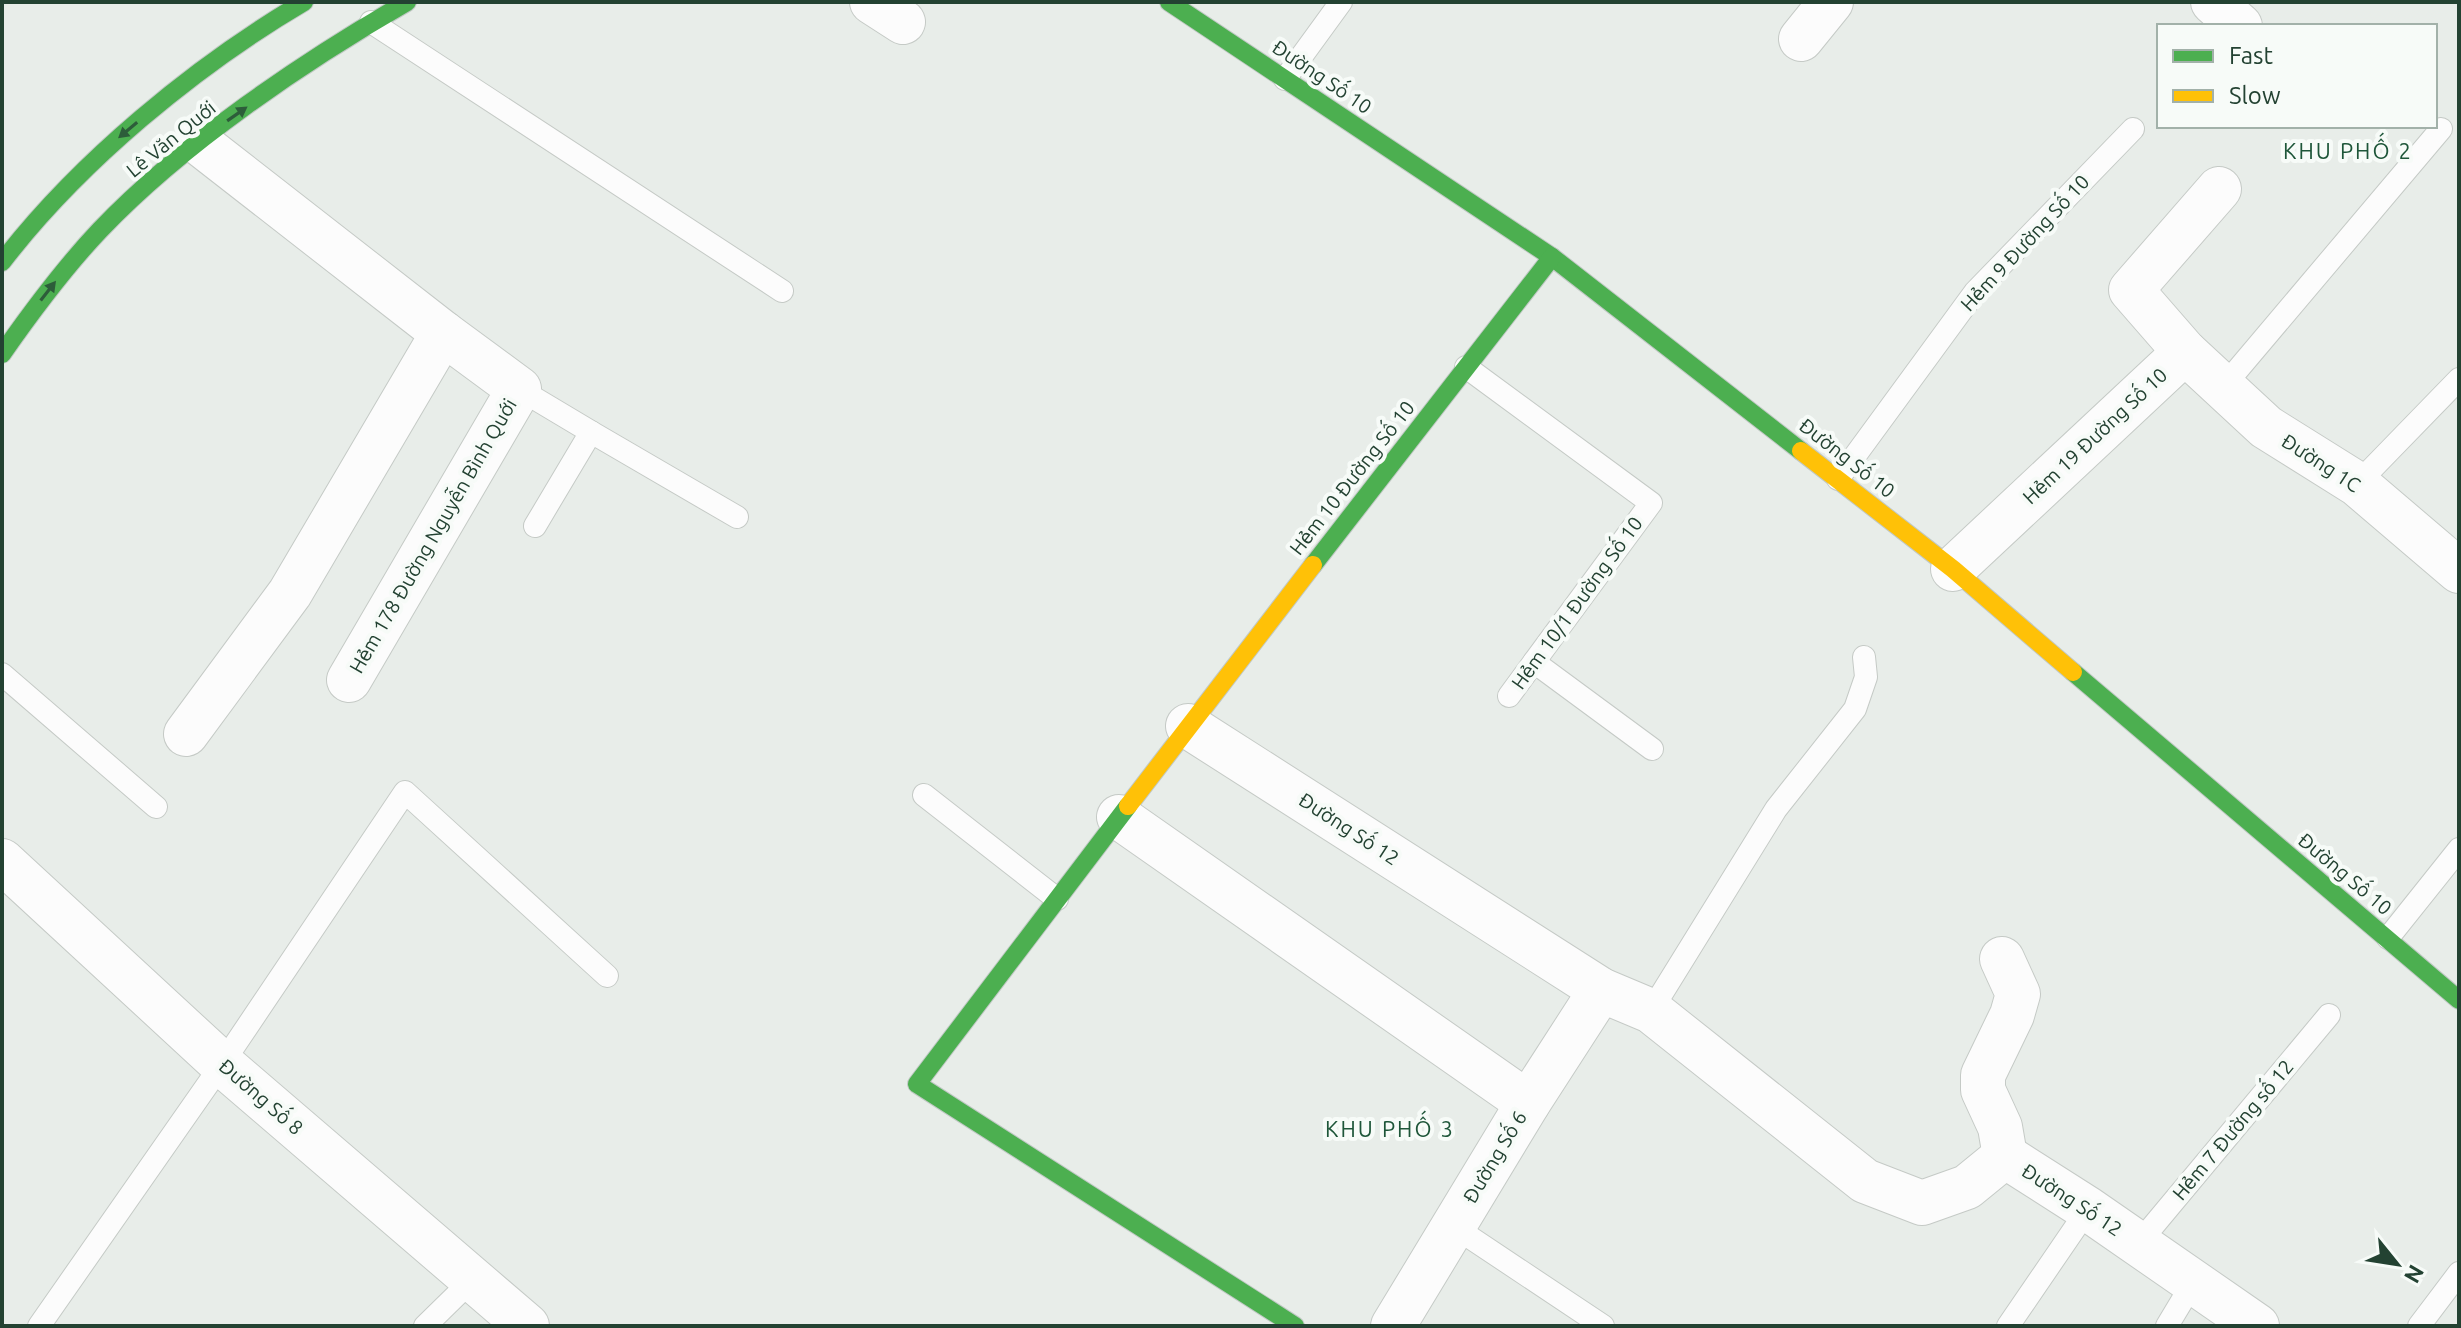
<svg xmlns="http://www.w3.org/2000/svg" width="2461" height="1328" font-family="Ubuntu,sans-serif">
<rect width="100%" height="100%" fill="#e8ede9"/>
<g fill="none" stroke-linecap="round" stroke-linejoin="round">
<g stroke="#c5cac6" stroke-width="24">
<g id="lane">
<path d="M 371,22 L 782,291"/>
<path d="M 1285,79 L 1341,2"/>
<path d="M 1466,367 L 1651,503 L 1509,696"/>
<path d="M 2223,387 L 2441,129"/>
<path d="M 519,389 L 591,432 L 535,526"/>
<path d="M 591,432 L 737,517"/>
<path d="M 1838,479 L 1975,292 L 2133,129"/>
<path d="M 2357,484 L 2459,379"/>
<path d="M 1534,662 L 1652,749"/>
<path d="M 2,674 L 156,807"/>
<path d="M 924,795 L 1057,899"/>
<path d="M 2388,938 L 2459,849"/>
<path d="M 1651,1011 L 1776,809 L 1855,709 L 1866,677 L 1864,657"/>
<path d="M 1453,1226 L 1603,1326"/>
<path d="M 2138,1244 L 2329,1015"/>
<path d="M 39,1326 L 222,1064 L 405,792 L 607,976"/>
<path d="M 425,1326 L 473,1279"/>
<path d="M 2008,1326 L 2088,1209"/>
<path d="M 2167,1326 L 2194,1281"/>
<path d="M 2419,1326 L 2459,1273"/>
</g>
</g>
<g stroke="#c5cac6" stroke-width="46">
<g id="street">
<path d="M 872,2 L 903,22"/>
<path d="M 2213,2 L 2240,26"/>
<path d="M 1801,39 L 1831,2"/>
<path d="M 2219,189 L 2131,290 L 2185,352 L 2266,427 L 2357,484 L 2459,571"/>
<path d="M 1953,569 L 2185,352"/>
<path d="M 349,680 L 519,389 L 443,333"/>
<path d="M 1188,726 L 1601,990 L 1651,1011 L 1865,1181 L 1922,1203 L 1967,1187 L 2005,1156"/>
<path d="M 186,734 L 290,593 L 443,333 L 198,142"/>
<path d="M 1119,817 L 1528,1103"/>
<path d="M 2,861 L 222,1064 L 527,1326"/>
<path d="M 2002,959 L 2018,994 L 2012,1015 L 1983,1075 L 1983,1090 L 2000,1127 L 2005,1156"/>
<path d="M 2005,1156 L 2088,1209 L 2257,1326"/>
<path d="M 1393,1326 L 1528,1103 L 1601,990"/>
</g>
</g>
<g stroke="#c1c9c5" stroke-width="20">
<g id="fast">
<path d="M 1169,2 L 1552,257 L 1801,451"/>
<path d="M 2,262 C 79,162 195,66 304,2"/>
<path d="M 2,354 C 32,311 64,268 100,230 C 183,143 303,62 407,2"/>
<path d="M 1313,565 L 1552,257"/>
<path d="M 2073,672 L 2459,1000"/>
<path d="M 1128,806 L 917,1084 L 1295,1326"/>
</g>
</g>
<g stroke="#c1c9c5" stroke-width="20">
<g id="slow">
<path d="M 1801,451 L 1953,569 L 2073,672"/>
<path d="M 1128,806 L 1313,565"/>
</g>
</g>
<use href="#lane" stroke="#fcfcfc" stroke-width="22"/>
<use href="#street" stroke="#fcfcfc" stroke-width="44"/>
<use href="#fast" stroke="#4caf50" stroke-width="18"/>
<use href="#slow" stroke="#ffc107" stroke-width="18"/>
</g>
<defs><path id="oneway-solid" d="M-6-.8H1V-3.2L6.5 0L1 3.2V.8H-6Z" transform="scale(2)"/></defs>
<g fill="#2d5d3a">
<use href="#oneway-solid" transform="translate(237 114) rotate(-35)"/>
<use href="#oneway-solid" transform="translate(128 130) rotate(140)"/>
<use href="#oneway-solid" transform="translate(48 291) rotate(-52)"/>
</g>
<g text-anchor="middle" stroke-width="8" stroke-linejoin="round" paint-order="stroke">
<g font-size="20" fill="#234232" stroke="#f7fbf8">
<text transform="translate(1322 77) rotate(34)" y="7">Đường Số 10</text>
<text transform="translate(171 139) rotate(-39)" y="7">Lê Văn Quới</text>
<text transform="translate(2025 243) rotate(-47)" y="7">Hẻm 9 Đường Số 10</text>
<text transform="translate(2095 436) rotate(-43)" y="7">Hẻm 19 Đường Số 10</text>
<text transform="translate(1847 458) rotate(38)" y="7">Đường Số 10</text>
<text transform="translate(2321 463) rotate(33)" y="7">Đường 1C</text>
<text transform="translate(1352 478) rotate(-52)" y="7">Hẻm 10 Đường Số 10</text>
<text transform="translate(433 536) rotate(-60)" y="7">Hẻm 178 Đường Nguyễn Bình Quới</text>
<text transform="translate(1577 603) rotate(-54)" y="7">Hẻm 10/1 Đường Số 10</text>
<text transform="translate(1349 829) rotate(33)" y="7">Đường Số 12</text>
<text transform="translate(2345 874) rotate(40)" y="7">Đường Số 10</text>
<text transform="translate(261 1097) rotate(41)" y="7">Đường Số 8</text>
<text transform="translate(2233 1130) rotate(-50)" y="7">Hẻm 7 Đường số 12</text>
<text transform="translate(1495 1157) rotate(-59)" y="7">Đường Số 6</text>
<text transform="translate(2072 1200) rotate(33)" y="7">Đường Số 12</text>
</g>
<g font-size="22" letter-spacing="2" fill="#1e5639" stroke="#f7fbf8">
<text x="2348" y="159">KHU PHỐ 2</text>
<text x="1390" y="1137">KHU PHỐ 3</text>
</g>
</g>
<rect width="2461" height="1328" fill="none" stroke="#234232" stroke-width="8"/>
<rect x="2157" y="24" width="280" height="104" fill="#f7fbf8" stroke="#a2b1a9" stroke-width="2"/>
<rect x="2173" y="50" width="40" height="12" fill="#4caf50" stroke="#a2b1a9" stroke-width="2"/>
<text x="2229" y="64" font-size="24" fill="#234232">Fast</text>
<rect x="2173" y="90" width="40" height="12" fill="#ffc107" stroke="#a2b1a9" stroke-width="2"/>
<text x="2229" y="104" font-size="24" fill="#234232">Slow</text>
<g transform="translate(2397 1264) rotate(120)" stroke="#f7fbf8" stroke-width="6" paint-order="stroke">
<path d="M0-6L14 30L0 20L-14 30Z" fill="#234232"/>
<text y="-12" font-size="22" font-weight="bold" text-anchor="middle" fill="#234232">N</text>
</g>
</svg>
